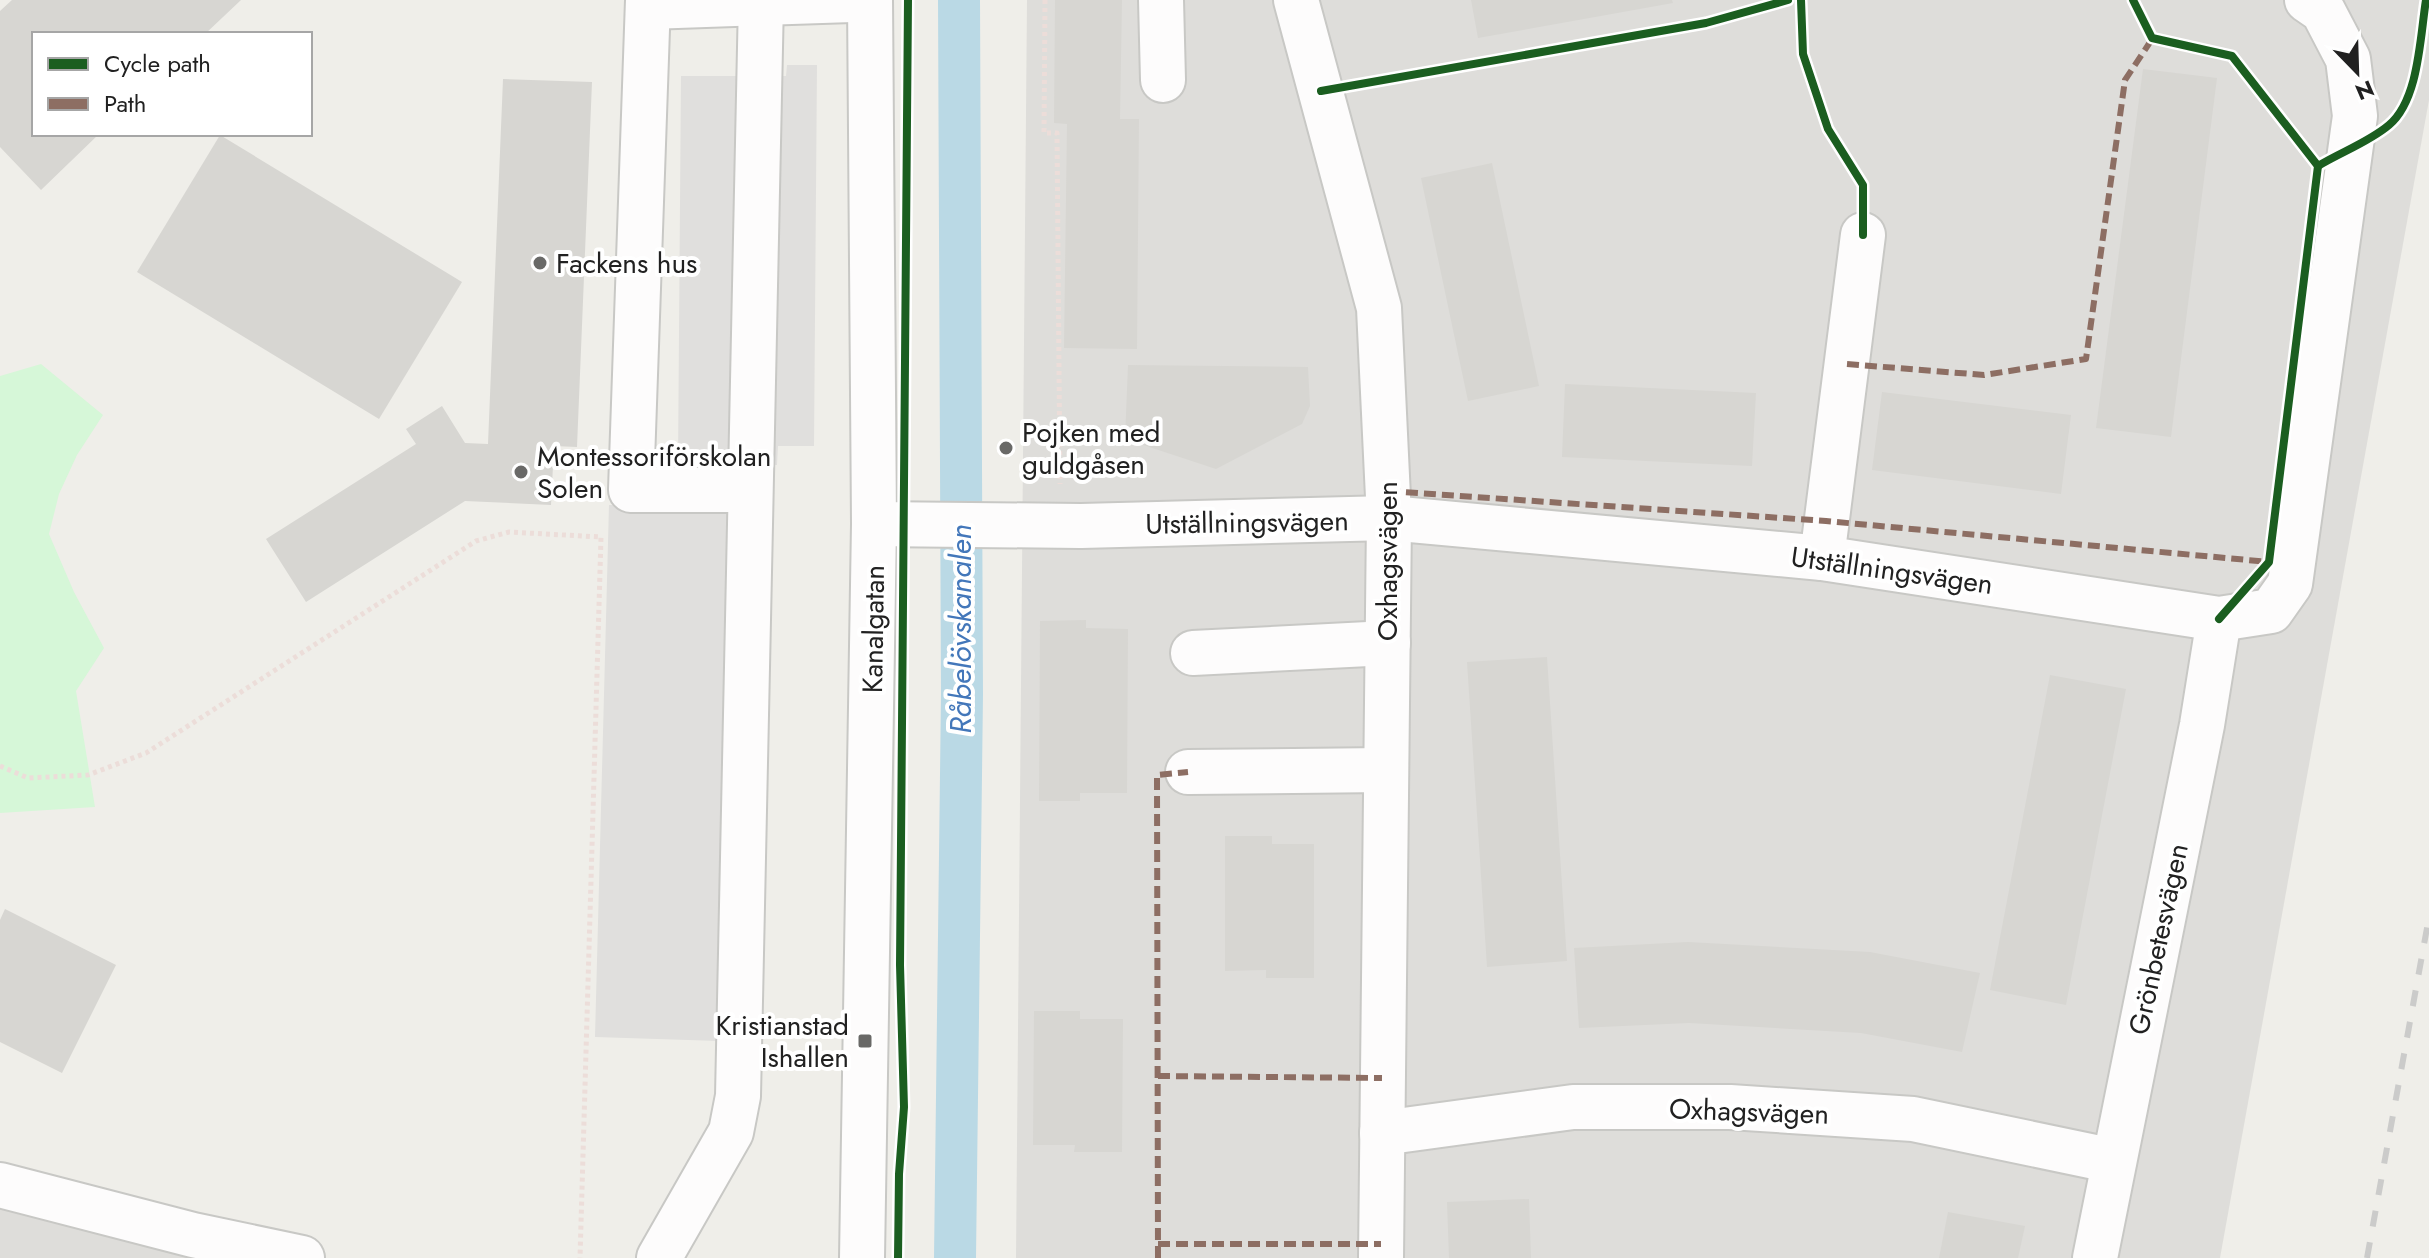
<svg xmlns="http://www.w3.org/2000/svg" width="2429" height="1258" font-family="Jost,sans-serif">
<rect width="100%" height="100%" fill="#efeee9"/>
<g fill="#deddda">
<path d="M 1027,0 L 2429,0 L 2429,100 L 2220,1258 L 1016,1258 Z"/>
<path d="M 0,1207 L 212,1258 L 0,1258 Z"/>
</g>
<path fill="#d6f7d8" d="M 41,364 L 103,415 L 77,455 L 59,494 L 49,534 L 74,592 L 104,648 L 76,691 L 95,807 L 0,813 L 0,376 Z"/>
<g fill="#e0dfdd">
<path d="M 787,65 L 817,65 L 814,446 L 778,446 L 777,465 L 678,464 L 681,76 L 786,76 Z"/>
<path d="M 609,505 L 739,506 L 719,1041 L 595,1037 Z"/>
</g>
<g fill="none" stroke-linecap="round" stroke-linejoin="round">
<path stroke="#bad9e5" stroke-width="42" d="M 955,1258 L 962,694 L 959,0"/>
</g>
<g fill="#d7d6d2">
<path d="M 12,0 L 241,0 L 205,34 L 34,34 L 34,134 L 99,134 L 41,190 L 0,147 L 0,11 Z"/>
<path d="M 1055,0 L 1122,0 L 1120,119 L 1139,119 L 1137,349 L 1064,348 L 1067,124 L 1054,123 Z"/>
<path d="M 1471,0 L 1672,0 L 1673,3 L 1478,38 Z"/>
<path d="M 2143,69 L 2217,78 L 2171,437 L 2096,428 Z"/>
<path d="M 503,79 L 592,82 L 577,447 L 554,446 L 551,505 L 465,501 L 306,602 L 266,539 L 416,444 L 406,429 L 442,406 L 465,443 L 488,444 Z"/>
<path d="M 220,135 L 462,282 L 379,419 L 137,272 Z"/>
<path d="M 1492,163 L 1539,386 L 1468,401 L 1421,178 Z"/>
<path d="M 1128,365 L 1308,367 L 1310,406 L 1302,424 L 1216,469 L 1125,439 Z"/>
<path d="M 1565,384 L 1756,393 L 1752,466 L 1562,457 Z"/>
<path d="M 1882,392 L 2071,415 L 2061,494 L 1872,470 Z"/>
<path d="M 1086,620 L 1086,628 L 1128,629 L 1127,793 L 1080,793 L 1080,801 L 1039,801 L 1040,621 Z"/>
<path d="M 1547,657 L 1567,961 L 1487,967 L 1467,662 Z"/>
<path d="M 2050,675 L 2126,689 L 2066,1005 L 1990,990 Z"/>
<path d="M 1225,836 L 1272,836 L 1272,844 L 1314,844 L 1314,978 L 1266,978 L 1266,970 L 1225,971 Z"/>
<path d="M 5,909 L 116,965 L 62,1073 L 0,1042 L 0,920 Z"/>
<path d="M 1688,942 L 1870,952 L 1980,973 L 1962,1052 L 1861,1033 L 1689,1023 L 1579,1028 L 1574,948 Z"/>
<path d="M 1034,1011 L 1080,1011 L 1080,1019 L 1123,1019 L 1122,1152 L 1074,1152 L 1075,1145 L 1033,1145 Z"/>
<path d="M 1529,1199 L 1531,1258 L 1449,1258 L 1447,1202 Z"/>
<path d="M 1948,1212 L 2025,1226 L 2018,1258 L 1939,1258 Z"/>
</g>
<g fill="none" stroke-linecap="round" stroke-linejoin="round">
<g stroke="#c8c8c5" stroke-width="48">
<g id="minor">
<path d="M 648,0 L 631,490 L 750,490"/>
<path d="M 1161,0 L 1163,80"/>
<path d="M 1296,0 L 1379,308 L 1389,518 L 1381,1258"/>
<path d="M 648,7 L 852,0"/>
<path d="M 874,524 L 1081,526 L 1389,518 L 1822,558 L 2219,619 L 2271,611 L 2290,584 L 2355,116 L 2348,59 L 2323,11 L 2307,0"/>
<path d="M 1822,558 L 1863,235"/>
<path d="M 1193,653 L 1388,643"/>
<path d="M 1188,772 L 1386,770"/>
<path d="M 1382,1133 L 1573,1107 L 1730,1107 L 1913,1119 L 2114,1161"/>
<path d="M 0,1185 L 193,1235 L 302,1258"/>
<path d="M 659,1258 L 731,1132 L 738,1096 L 761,0"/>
<path d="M 862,1258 L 874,524 L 870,0"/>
<path d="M 2095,1258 L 2202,725 L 2219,619"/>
</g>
</g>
<g stroke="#ecddd9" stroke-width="5" stroke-dasharray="4 4" stroke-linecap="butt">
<path d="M 1045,0 L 1044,133 L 1057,133 L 1060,484"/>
<path d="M 0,766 L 28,778 L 88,775 L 146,753 L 476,541 L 509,532 L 601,537 L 580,1258"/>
</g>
<use href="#minor" stroke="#fdfcfc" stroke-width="44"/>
<path stroke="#cbcbca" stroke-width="6" stroke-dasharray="16 16" stroke-linecap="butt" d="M 2367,1258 L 2429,917"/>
<g stroke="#8d6e63" stroke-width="6" stroke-dasharray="12 6" stroke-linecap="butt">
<path d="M 1847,364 L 1984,375 L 2086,359 L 2125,80 L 2156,33"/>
<path d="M 1388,491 L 1826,521 L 2269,562"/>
<path d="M 1158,1076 L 1382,1078"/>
<path d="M 1158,1244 L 1381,1244"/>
<path d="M 1158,1258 L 1157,775 L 1188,772"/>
</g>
<g stroke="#fff" stroke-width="13">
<g id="cycleway">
<path d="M 1801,0 L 1803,54 L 1828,129 L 1863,185 L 1863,235"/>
<path d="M 2133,0 L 2152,38 L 2232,56 L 2318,166 L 2269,562 L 2219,619"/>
<path d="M 1321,91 L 1706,23 L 1788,0"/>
<path d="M 2318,166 C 2341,152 2369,142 2389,125 C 2419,100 2420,37 2426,0"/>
<path d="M 898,1258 L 899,1174 L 904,1107 L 900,965 L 908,0"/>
</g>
</g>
<use href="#cycleway" stroke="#1b5e20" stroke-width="8"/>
</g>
<g fill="#696967" stroke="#fff" stroke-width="3">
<circle cx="540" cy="263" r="8"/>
<circle cx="1006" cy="448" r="8"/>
<circle cx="521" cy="472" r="8"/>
<rect x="857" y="1033" width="16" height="16" rx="4"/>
</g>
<g text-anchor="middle" stroke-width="8" stroke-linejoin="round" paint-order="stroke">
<g font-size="28" fill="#212121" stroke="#fff" text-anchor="start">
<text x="556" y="273">Fackens hus</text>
<text x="1022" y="442">Pojken med<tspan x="1022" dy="32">guldgåsen</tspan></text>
<text x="537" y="466">Montessoriförskolan<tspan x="537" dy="32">Solen</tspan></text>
<text x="849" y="1035" text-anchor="end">Kristianstad<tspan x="849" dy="32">Ishallen</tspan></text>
</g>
<g font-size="28" fill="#212121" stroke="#fff">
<text transform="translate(1247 522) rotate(-1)" y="10">Utställningsvägen</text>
<text transform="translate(1387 561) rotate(-90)" y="10">Oxhagsvägen</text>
<text transform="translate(1892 570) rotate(8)" y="10">Utställningsvägen</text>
<text transform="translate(873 629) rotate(-89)" y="10">Kanalgatan</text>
<text transform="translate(2158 939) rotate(-78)" y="10">Grönbetesvägen</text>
<text transform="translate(1749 1111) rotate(2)" y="10">Oxhagsvägen</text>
</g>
<g font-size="30" font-style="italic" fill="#4377ba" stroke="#fff">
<text transform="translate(961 629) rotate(-90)" y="10">Råbelövskanalen</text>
</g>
</g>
<rect x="32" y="32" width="280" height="104" fill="#ffffff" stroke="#a6a6a6" stroke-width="2"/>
<rect x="48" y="58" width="40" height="12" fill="#1b5e20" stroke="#a6a6a6" stroke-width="2"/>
<text x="104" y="72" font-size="24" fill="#212121">Cycle path</text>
<rect x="48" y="98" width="40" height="12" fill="#8d6e63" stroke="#a6a6a6" stroke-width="2"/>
<text x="104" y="112" font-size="24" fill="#212121">Path</text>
<g transform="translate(2357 72) rotate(157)" stroke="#ffffff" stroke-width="6" paint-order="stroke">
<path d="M0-6L14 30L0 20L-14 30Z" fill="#212121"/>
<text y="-12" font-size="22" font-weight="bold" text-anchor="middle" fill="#212121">N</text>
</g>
</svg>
